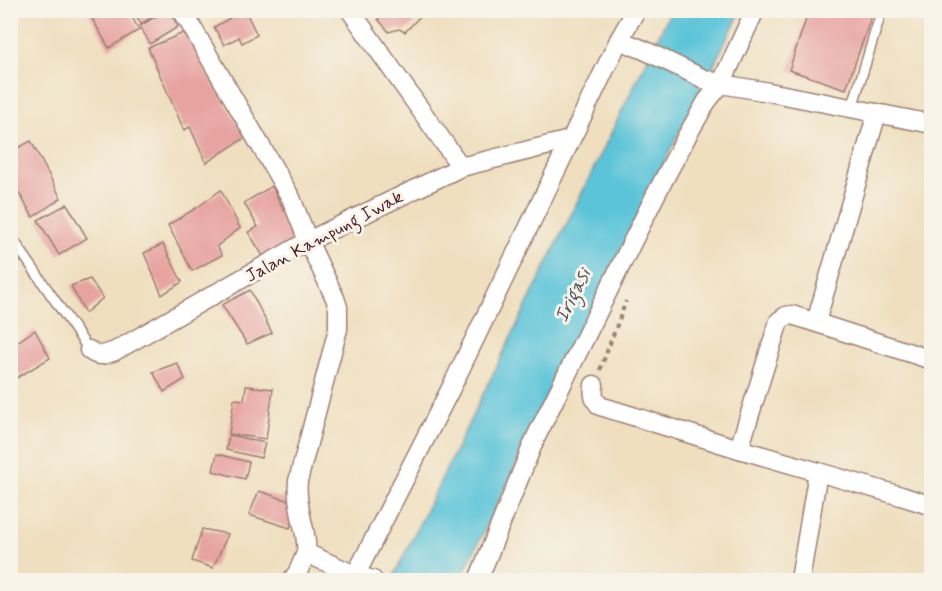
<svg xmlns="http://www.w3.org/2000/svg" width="942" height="591" font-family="Mynerve,sans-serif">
<rect width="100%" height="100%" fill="#f7f3e8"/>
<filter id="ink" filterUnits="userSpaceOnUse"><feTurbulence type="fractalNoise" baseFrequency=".0167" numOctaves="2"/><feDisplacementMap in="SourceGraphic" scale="12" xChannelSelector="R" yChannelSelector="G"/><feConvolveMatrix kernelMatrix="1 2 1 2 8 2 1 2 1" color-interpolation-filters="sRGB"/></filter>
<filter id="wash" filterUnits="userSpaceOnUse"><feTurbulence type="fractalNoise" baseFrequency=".008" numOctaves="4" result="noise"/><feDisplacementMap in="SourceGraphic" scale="24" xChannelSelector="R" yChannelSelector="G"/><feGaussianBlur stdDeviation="1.35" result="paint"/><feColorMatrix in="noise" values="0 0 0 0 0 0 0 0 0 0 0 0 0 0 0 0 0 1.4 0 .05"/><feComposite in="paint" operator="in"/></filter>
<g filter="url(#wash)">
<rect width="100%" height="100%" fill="#efdfbf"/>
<path fill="#5cc4d9" stroke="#537282" stroke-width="1.5" d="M 671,11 L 741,11 L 676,138 L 460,580 L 392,580 Z"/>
<g id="blocks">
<g fill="#e7a3a0">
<path d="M 87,10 L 128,10 L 139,30 L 109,48 Z"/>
<path d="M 133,10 L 152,10 L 155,15 L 141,24 Z"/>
<path d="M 166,10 L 169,10 L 178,27 L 150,44 L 140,26 Z"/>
<path d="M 230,10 L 245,10 L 257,35 L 242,43 L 239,37 L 224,45 L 214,27 L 230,18 L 226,13 Z"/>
<path d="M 387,10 L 426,10 L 405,32 L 399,29 L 389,32 L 378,19 Z"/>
<path d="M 809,10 L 867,10 L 873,12 L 846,89 L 789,70 Z"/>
<path d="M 186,32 L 198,53 L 210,78 L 246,137 L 206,163 L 190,127 L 184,130 L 148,48 Z"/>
<path d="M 31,141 L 61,198 L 33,217 L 10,178 L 10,152 Z"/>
<path d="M 272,186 L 284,211 L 289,208 L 306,235 L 265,259 L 248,232 L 258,227 L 244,203 Z"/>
<path d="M 221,190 L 240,228 L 217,246 L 222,255 L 192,271 L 168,225 L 198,207 Z"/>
<path d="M 67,204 L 87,238 L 59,255 L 38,220 Z"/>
<path d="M 163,244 L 182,282 L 162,295 L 144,253 Z"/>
<path d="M 10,246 L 20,262 L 10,270 Z"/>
<path d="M 90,279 L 103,298 L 85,313 L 71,286 Z"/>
<path d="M 250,290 L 272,333 L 247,344 L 222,305 Z"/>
<path d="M 35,330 L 50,358 L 10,382 L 10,347 Z"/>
<path d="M 177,363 L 185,379 L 164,392 L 153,372 Z"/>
<path d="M 246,386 L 273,389 L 266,439 L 229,434 L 234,399 L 244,400 Z"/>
<path d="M 229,435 L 265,443 L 261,458 L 226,450 Z"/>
<path d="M 217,454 L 249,462 L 245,479 L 213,471 Z"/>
<path d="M 259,491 L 299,504 L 290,528 L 249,515 Z"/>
<path d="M 202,529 L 228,534 L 213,568 L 192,561 Z"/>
</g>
</g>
</g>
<g filter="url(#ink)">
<use href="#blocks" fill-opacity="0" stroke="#9c7f75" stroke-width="1.5"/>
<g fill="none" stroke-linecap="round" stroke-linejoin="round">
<g stroke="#9c7f75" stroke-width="12">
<g id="service">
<path d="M 852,108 L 880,16"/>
<path d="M 10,235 L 89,350"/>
</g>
</g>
<g stroke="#9c7f75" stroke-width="21">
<g id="minor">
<path d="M 182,10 L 291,198 L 308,241 L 335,298 L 338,307 L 338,329 L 298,481 C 297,491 298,501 300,510 C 302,525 308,538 306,553"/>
<path d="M 350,10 L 461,167"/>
<path d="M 619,40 L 644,50 L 704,79 L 721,84 L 769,92 L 932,124"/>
<path d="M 816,322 L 877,113"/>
<path d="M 89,350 C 99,358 104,355 115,351 L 308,241 L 461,167 L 570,140"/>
<path d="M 594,385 C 593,394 593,399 600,406 L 739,449 L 901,496 L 932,506"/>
<path d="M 739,449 L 779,321 L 786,316 L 792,315 L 932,360"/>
<path d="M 292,580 L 298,572 L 306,553 L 355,575 L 373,580"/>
<path d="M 353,580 L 451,388 L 619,40 L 636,10"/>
<path d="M 478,580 L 535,439 L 655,196 L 688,134 L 707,101 L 721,84 L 755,10"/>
<path d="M 800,580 L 818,472"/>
</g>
</g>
<path stroke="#9c7f75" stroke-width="4" stroke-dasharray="4.5 4.5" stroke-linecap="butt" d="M 600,370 L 626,301"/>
<use href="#service" stroke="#fff" stroke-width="9"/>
<use href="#minor" stroke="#fff" stroke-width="18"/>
</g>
</g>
<g text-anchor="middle" stroke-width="6" stroke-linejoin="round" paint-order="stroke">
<g font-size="18" fill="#4a1f2b" stroke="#f7f3e8">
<text transform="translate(324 236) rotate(-28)" y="6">Jalan Kampung Iwak</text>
</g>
<g font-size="20" font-style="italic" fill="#4f515f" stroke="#f7f3e8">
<text transform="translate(572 295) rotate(-64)" y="7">Irigasi</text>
</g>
</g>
<rect width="942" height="591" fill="none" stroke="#f7f3e8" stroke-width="36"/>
</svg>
